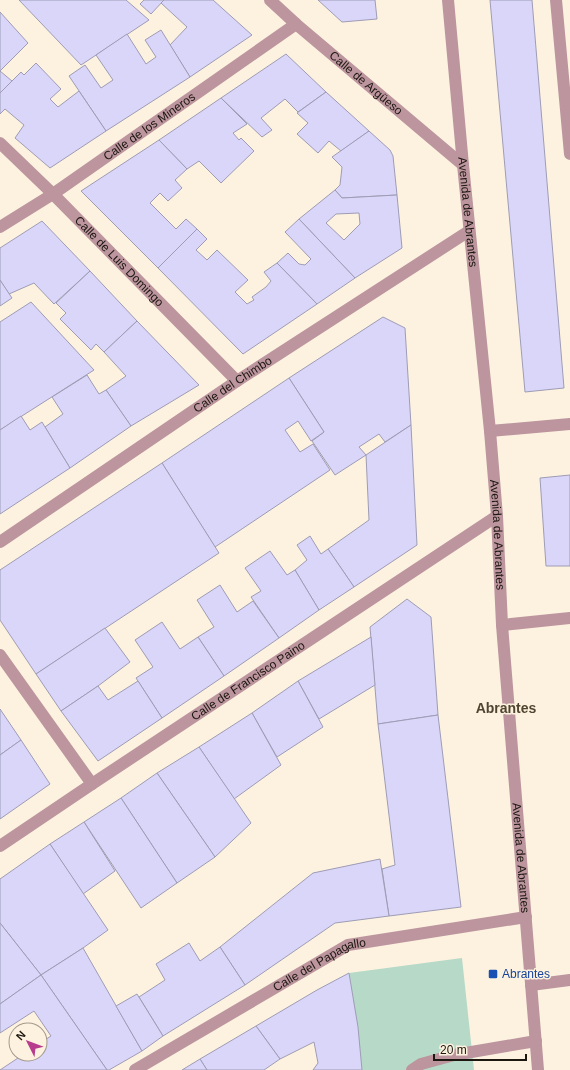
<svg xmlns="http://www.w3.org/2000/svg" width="570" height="1070" font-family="Helvetica,sans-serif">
<rect width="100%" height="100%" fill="#fdf2df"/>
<path fill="#b6d9c8" d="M 462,958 L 474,1070 L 362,1070 L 349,973 Z"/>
<g fill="#d9d6fa" stroke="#9e9cb5" fill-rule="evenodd">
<path d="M 19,0 L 126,0 L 149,20 L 81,65 Z"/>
<path d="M 144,0 L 164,0 L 151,14 L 140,4 Z"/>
<path d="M 164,0 L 213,0 L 252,35 L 190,77 L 170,45 L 187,27 L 161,3 Z"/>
<path d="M 318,0 L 375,0 L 377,19 L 342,22 Z"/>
<path d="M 490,0 L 532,0 L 564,388 L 525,392 Z"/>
<path d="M 0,12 L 28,43 L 0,71 L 12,81 L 0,93 Z"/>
<path d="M 161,30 L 190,77 L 106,131 L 69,76 L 85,65 L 101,88 L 113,80 L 96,55 L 127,34 L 146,64 L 156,57 L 145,40 Z"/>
<path d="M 286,54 L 326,92 L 298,112 L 285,99 L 261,118 L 272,130 L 262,137 L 221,98 Z"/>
<path d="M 36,63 L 61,89 L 50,99 L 58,107 L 79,91 L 106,131 L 50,168 L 15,138 L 24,125 L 5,109 L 0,114 L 0,93 L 21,72 L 24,75 Z"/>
<path d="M 326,92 L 369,131 L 341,151 L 329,141 L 318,153 L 297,134 L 308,123 L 297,113 Z"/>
<path d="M 221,98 L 247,124 L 233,133 L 239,140 L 241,138 L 254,151 L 221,183 L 199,161 L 187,169 L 159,140 Z"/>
<path d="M 369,131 L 390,150 L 393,156 L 397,195 L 342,198 L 335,190 L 340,185 L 342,167 L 332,157 Z"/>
<path d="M 159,140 L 187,169 L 175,180 L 182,188 L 168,201 L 160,193 L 150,203 L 176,229 L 186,219 L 197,229 L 158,268 L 81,191 Z"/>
<path d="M 335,190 L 342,198 L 397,195 L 402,248 L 355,278 L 299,219 ZM 359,213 L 360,224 L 344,240 L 326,223 L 336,214 Z"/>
<path d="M 299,219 L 355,278 L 317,304 L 277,263 L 288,253 L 299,264 L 305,265 L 311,259 L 285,232 Z"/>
<path d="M 42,221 L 90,271 L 54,304 L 34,283 L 9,294 L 0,280 L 0,248 Z"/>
<path d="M 197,229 L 207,239 L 196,250 L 207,260 L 217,250 L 248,280 L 235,292 L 247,304 L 254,300 L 252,297 L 266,287 L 271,281 L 264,272 L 277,263 L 317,304 L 243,354 L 158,268 Z"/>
<path d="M 90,271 L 137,321 L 104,352 L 96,344 L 91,350 L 60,319 L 66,313 L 56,303 Z"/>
<path d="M 0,280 L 12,298 L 0,306 Z"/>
<path d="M 31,302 L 94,370 L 0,430 L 0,322 Z"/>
<path d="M 383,317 L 405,328 L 411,425 L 385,442 L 379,434 L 359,447 L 366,455 L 335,475 L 312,441 L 324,432 L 289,378 Z"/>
<path d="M 137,321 L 199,385 L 131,426 L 106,390 L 126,376 L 104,352 Z"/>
<path d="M 87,375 L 99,394 L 106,390 L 131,426 L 70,468 L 45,427 L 63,414 L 52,397 Z"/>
<path d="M 289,378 L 324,432 L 311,441 L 298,421 L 285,430 L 300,452 L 313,444 L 330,470 L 215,547 L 162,463 Z"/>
<path d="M 21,416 L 30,430 L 42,422 L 70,468 L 0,514 L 0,430 Z"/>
<path d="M 411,425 L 417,545 L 354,587 L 328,549 L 369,520 L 366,455 Z"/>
<path d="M 162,463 L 219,553 L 36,674 L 0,620 L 0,570 Z"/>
<path d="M 570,475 L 570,566 L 546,566 L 540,478 Z"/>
<path d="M 310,536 L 321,554 L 328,549 L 354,587 L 319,610 L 295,570 L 307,560 L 297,545 Z"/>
<path d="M 270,551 L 287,575 L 295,570 L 319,610 L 279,638 L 251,597 L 261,591 L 245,568 Z"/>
<path d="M 220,585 L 237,612 L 253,601 L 279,638 L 224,676 L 198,637 L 214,627 L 197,600 Z"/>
<path d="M 407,599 L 431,617 L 438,715 L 378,724 L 370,627 Z"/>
<path d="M 162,622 L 180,649 L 198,637 L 224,676 L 162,718 L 136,678 L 153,667 L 135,640 Z"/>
<path d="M 105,628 L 130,662 L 98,686 L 61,711 L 36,674 Z"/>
<path d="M 371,637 L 375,685 L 319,719 L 298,681 Z"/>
<path d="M 138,681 L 162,718 L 98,761 L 61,711 L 98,686 L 108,700 Z"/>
<path d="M 298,681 L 323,727 L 277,757 L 252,713 Z"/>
<path d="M 0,709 L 21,740 L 0,755 Z"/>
<path d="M 252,713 L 281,765 L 234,799 L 199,747 Z"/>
<path d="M 438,715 L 461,907 L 389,916 L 382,869 L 395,865 L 378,724 Z"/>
<path d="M 21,740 L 50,784 L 0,819 L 0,755 Z"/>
<path d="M 199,747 L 251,823 L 215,857 L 157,773 Z"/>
<path d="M 157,773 L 215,857 L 177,883 L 121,798 Z"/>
<path d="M 121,798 L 177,883 L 141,908 L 84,822 Z"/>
<path d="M 84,822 L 115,871 L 83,894 L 50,844 Z"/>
<path d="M 50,844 L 108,930 L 83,948 L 41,975 L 0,923 L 0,879 Z"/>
<path d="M 380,859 L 389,916 L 335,923 L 245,985 L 220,947 L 313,873 Z"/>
<path d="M 0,923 L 41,975 L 0,1004 Z"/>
<path d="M 189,943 L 200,961 L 220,947 L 245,985 L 163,1036 L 139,997 L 165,980 L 156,964 Z"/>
<path d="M 83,948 L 142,1051 L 109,1070 L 107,1070 L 41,975 Z"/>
<path d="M 349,973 L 358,1027 L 362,1070 L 313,1070 L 318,1063 L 314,1042 L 280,1059 L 256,1026 L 317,990 Z"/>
<path d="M 41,975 L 107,1070 L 0,1070 L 24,1054 L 40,1054 L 40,1043 L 51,1036 L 34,1011 L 0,1033 L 0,1004 Z"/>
<path d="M 137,994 L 163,1036 L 142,1051 L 116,1006 Z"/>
<path d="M 256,1026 L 280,1059 L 264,1070 L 207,1070 L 200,1059 Z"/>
<path d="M 200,1059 L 207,1070 L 182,1070 Z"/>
</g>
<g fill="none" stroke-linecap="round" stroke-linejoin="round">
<g stroke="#bc959f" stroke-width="12">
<path id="s1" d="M 270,0 L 296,24 L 463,165"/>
<path id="s2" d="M 448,0 L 463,165 L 490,431 L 497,516 L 502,625 L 538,1070"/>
<path d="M 556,0 L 570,154"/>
<path id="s3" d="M 0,143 L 53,194 L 237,381"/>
<path id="s4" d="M 0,227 L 53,194 L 296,24"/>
<path d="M 490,431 L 570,424"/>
<path id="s5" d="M 0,542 L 237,381 L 469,231"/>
<path d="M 502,625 L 570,618"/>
<path d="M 0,655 L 92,784"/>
<path id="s6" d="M 0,846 L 92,784 L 497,516"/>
<path d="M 531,985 L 570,980"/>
<path id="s7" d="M 135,1070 L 348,945 L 526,917"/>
<path d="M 412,1070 L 421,1064 L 454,1055 L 536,1041"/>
</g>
</g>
<rect fill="#1a4fb4" stroke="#fdf2df" stroke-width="1.5" x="488" y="969" width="10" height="10" rx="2"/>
<g text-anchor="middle" stroke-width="3" stroke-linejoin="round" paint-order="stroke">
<g font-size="12" fill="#1c170f" stroke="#fdf2df">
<text dy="4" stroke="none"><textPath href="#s1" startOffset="127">Calle de Argüeso</textPath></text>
<text dy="4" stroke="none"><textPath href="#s4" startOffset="180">Calle de los Mineros</textPath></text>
<text dy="4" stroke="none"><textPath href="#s2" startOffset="213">Avenida de Abrantes</textPath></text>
<text dy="4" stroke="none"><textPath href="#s3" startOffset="168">Calle de Luis Domingo</textPath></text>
<text dy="4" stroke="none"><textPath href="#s5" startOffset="281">Calle del Chimbo</textPath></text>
<text dy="4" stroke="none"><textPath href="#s2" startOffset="537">Avenida de Abrantes</textPath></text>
<text dy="4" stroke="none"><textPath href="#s6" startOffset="298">Calle de Francisco Paino</textPath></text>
<text dy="4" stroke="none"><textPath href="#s2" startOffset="861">Avenida de Abrantes</textPath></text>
<text dy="4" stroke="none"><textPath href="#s7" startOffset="213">Calle del Papagallo</textPath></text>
</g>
<g font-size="12" fill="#164399" stroke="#fdf2df" text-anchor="start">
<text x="502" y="978">Abrantes</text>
</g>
<g font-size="14" font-weight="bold" fill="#504530" stroke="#fdf2df">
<text x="506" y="713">Abrantes</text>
</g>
</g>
<g transform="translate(28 1042) rotate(312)"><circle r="19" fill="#fdf2df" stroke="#a39a8c"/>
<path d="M0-3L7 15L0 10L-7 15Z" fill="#b83c8d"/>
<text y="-6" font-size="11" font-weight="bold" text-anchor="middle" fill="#1c170f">N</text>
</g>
<path d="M434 1054v6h92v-6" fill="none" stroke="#1c170f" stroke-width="2"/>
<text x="440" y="1054" font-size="12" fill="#1c170f" stroke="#fdf2df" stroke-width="3" paint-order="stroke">20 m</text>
</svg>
